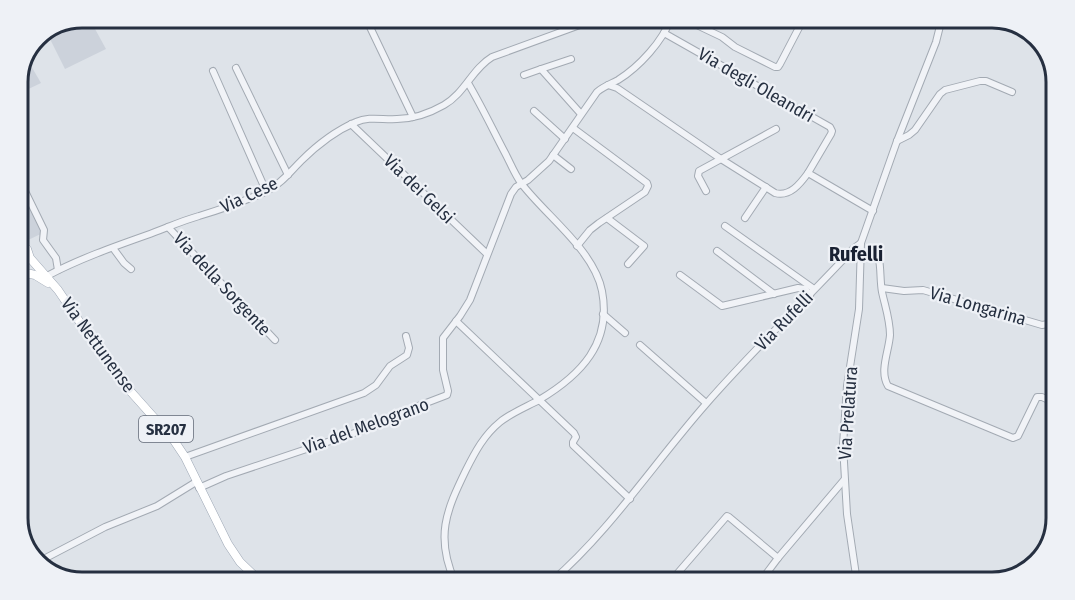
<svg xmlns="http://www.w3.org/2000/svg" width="1075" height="600" font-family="'Fira Sans Condensed',sans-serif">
<rect width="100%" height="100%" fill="#dee3e9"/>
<g fill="#ccd2db">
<path d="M 83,18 L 89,18 L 106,49 L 65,69 L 47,33 Z"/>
<path d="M 27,59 L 41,83 L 18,94 L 18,79 Z"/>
<path d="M 18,169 L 47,231 L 26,241 L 18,235 Z"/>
</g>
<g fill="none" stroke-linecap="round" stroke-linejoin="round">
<g stroke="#a3aab3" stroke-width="8">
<g id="minor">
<path d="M 682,18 L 722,37 L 735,47 L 775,67 L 778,67 L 780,64 L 804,18"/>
<path d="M 369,25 L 413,117"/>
<path d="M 664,33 L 830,127 L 832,131 L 831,134 L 808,173 L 873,211"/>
<path d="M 571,59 L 541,69 L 581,114"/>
<path d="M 236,68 L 288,175"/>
<path d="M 213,71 L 266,191"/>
<path d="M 524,75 L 541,69"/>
<path d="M 608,85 L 617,88 L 721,159 L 775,193 C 790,197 800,184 808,173"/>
<path d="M 534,111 L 565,139"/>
<path d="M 351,124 L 487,254"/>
<path d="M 573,128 L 647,183 L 648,186 L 645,192 L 599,223 L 590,230 L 577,246"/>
<path d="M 897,141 L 909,135 L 915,130 L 940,94 L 945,90 L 980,81 L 986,81 L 1012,92"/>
<path d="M 553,155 L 571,169"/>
<path d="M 24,189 L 44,230 L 43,240 L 56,258 L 58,270"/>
<path d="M 706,191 L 698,176 L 699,171 L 776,129"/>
<path d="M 607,218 L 644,246 L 628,264"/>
<path d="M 745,218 L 766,187"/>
<path d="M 725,226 L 814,289"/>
<path d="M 168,227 L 275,340"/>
<path d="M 113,248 L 124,263 L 131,269"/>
<path d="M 717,251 L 774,294"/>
<path d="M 861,255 L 867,256 L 874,252 L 877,255 L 879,259 C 881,270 880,281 882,292 C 885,306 890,320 890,335 C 889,351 879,371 888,386 L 1013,438 L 1018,436 L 1037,397 L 1042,397 L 1057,404"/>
<path d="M 680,275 L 722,306 L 798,288 L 805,289 L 810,295"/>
<path d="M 47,276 C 79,259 113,247 147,235 C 164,229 181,221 199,216 C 222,209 245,201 267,191 C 281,184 290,172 301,161 C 317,145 335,131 356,122 C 369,116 383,120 397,119 C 413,119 430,113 444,105 C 465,93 472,69 492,57 L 599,18"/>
<path d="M 882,288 L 904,291 L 923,290 L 1042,325 L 1048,324 L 1050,322 L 1057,300"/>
<path d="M 603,314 L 625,333"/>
<path d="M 456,321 L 574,433 L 576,437 L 573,442 L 573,445 L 630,499"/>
<path d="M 640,345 L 706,403"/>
<path d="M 185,457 L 364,393 L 376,385 L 390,366 L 407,355 L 409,348 L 406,336"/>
<path d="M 199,488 L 226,476 L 396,419 L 413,408 L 447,395 L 448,391 L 443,370 L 443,338 L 460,316 L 470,300 L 511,194 L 516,187 L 528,180 L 549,161 L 597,92 C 604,86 611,84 618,80 C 639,67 663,41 671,18"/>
<path d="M 38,562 L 105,527 L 157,506 L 196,482"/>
<path d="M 455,582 C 435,537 446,511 466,470 C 475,452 484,435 500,422 C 511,413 526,407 539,400 C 581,375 612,343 602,291 C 594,250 546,216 521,183 C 514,173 510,162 504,151 C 492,128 481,105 468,83"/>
<path d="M 551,582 C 611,530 654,463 706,404 C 753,350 805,301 853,249 L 861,243 L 897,141 L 936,42 L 942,18"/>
<path d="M 670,582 L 727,516 L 729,517 L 778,558 L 844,480"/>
<path d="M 760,582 L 778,558"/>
<path d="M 857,582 L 847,514 L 843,445 L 847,386 L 859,309 L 861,243"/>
</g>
</g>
<g stroke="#9da7b5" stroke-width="9">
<g id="major">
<path d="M 18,242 L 27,249 L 30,258 L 58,290 L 115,374 L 173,439 L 185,457 L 228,544 L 240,562 L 261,582"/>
<path d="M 22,272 L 35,275 L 48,283"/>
</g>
</g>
<use href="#minor" stroke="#f1f3f7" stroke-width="6"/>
<use href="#major" stroke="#fff" stroke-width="8"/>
</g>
<g text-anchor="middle" stroke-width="4.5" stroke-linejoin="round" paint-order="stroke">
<rect fill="#eef1f6" stroke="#626a77" stroke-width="1.5" x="139" y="416" width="54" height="26" rx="4.5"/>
<g font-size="16" font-weight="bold" fill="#263041">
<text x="166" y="435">SR207</text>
</g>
<g font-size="18" fill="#263041" stroke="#eef1f6">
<text transform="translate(756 85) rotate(30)" y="6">Via degli Oleandri</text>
<text transform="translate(419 189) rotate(44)" y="6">Via dei Gelsi</text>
<text transform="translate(249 195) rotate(-25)" y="6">Via Cese</text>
<text transform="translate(222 284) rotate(47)" y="6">Via della Sorgente</text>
<text transform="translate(978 306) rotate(16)" y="6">Via Longarina</text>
<text transform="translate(784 321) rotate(-46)" y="6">Via Rufelli</text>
<text transform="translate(98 345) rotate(54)" y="6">Via Nettunense</text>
<text transform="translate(848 413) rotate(-86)" y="6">Via Prelatura</text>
<text transform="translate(366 426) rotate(-20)" y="6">Via del Melograno</text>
</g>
<g font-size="20" font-weight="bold" fill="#192132" stroke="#eef1f6">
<text x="856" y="261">Rufelli</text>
</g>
</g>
<path d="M0 0H1075V600H0ZM82 28H992A54 54 0 0 1 1046 82V518A54 54 0 0 1 992 572H82A54 54 0 0 1 28 518V82A54 54 0 0 1 82 28Z" fill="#eef1f6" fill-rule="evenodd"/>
<path fill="none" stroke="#263041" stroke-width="3" d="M82 28H992A54 54 0 0 1 1046 82V518A54 54 0 0 1 992 572H82A54 54 0 0 1 28 518V82A54 54 0 0 1 82 28Z"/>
</svg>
